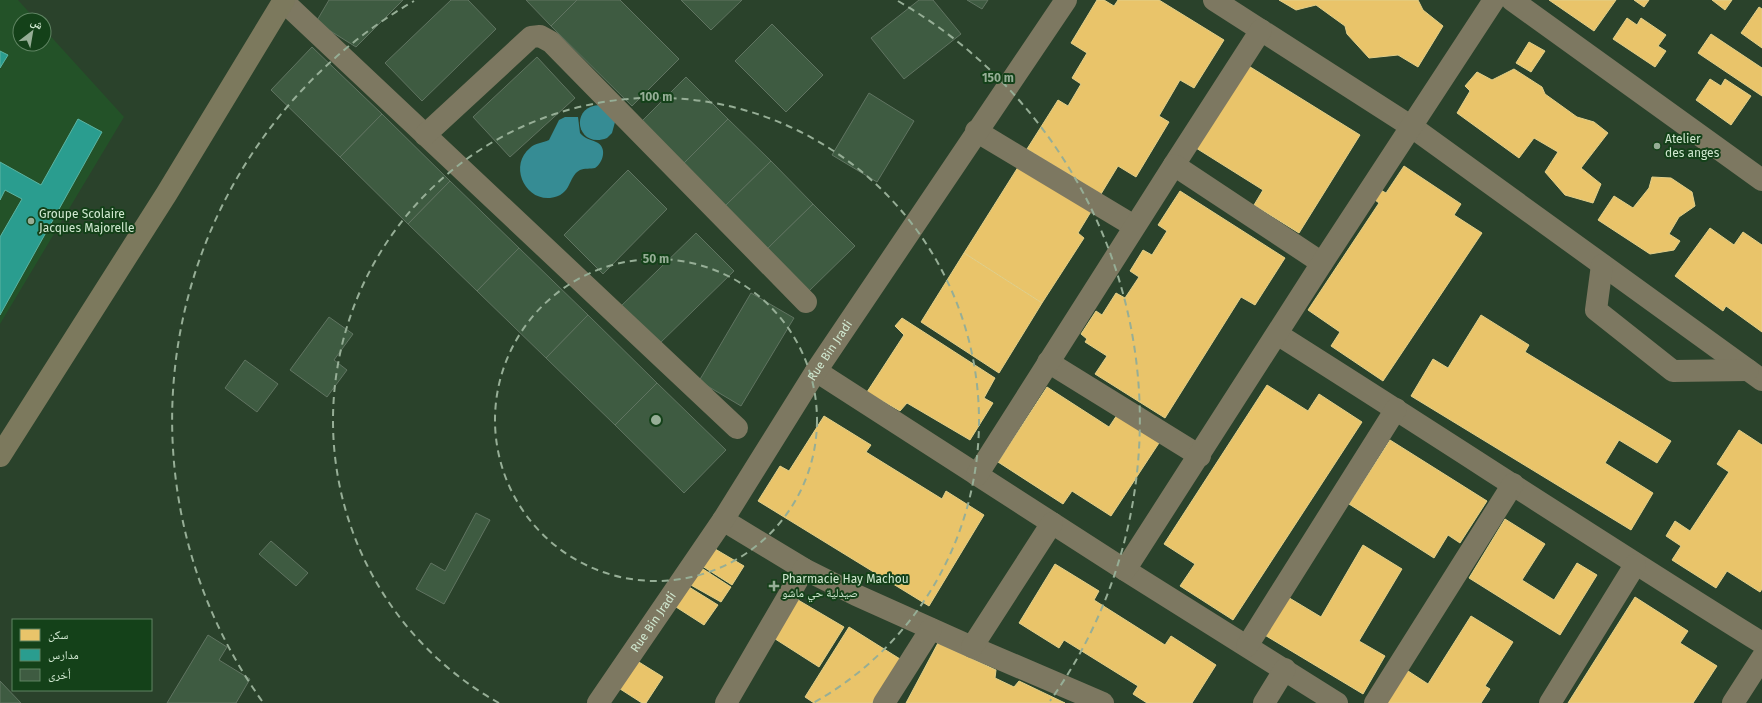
<svg xmlns="http://www.w3.org/2000/svg" width="1762" height="703" font-family="'Fira Sans','Noto Naskh Arabic',sans-serif">
<rect width="100%" height="100%" fill="#2a422b"/>
<path fill="#235228" d="M 0,0 L 18,0 L 36,20 L 20,20 L 20,44 L 44,44 L 44,29 L 124,117 L 0,324 Z"/>
<g fill="#368c94">
<path d="M 600,105 L 615,122 L 612,133 L 607,138 C 577,150 568,106 600,105 Z"/>
<path d="M 565,117 L 578,117 L 580,133 C 585,139 590,139 596,142 C 608,147 603,163 595,168 C 591,169 584,168 580,170 C 567,177 573,195 550,198 C 524,200 509,165 530,148 C 535,143 543,143 549,140 L 559,120 Z"/>
</g>
<g fill="#e9c46a" stroke="#e2cf89">
<path d="M 1097,0 L 1104,0 L 1114,6 L 1118,0 L 1159,0 L 1224,40 L 1194,88 L 1180,80 L 1159,116 L 1169,122 L 1136,177 L 1118,166 L 1101,194 L 1027,149 L 1058,100 L 1068,106 L 1081,84 L 1072,78 L 1087,53 L 1071,43 Z"/>
<path d="M 1279,0 L 1418,0 L 1423,10 L 1443,26 L 1418,67 L 1398,55 L 1369,58 L 1347,34 L 1345,26 L 1316,5 L 1296,10 Z"/>
<path d="M 1549,0 L 1616,0 L 1594,31 Z"/>
<path d="M 1634,0 L 1649,0 L 1644,7 Z"/>
<path d="M 1712,0 L 1732,0 L 1725,10 Z"/>
<path d="M 1759,7 L 1762,9 L 1762,48 L 1741,33 Z"/>
<path d="M 1627,18 L 1637,25 L 1641,18 L 1666,35 L 1658,46 L 1666,51 L 1655,67 L 1613,39 Z"/>
<path d="M 1711,34 L 1762,68 L 1762,96 L 1698,53 Z"/>
<path d="M 1529,42 L 1545,51 L 1531,72 L 1516,63 Z"/>
<path d="M 1247,65 L 1360,135 L 1299,233 L 1254,205 L 1263,190 L 1196,148 Z"/>
<path d="M 1514,69 L 1542,87 L 1545,94 L 1577,117 L 1594,122 L 1608,133 L 1581,168 L 1601,184 L 1593,203 L 1565,195 L 1545,172 L 1558,152 L 1534,138 L 1519,158 L 1457,113 L 1470,91 L 1465,86 L 1477,72 L 1492,80 Z"/>
<path d="M 1710,79 L 1721,86 L 1725,79 L 1751,96 L 1731,125 L 1696,100 Z"/>
<path d="M 1020,164 L 1092,210 L 1078,233 L 1084,238 L 1042,303 L 964,253 Z"/>
<path d="M 1404,166 L 1461,204 L 1454,215 L 1482,233 L 1383,381 L 1331,346 L 1340,332 L 1308,310 L 1379,203 L 1371,197 L 1377,188 L 1386,193 Z"/>
<path d="M 1652,177 L 1671,178 L 1692,192 L 1695,206 L 1679,217 L 1669,234 L 1680,241 L 1674,250 L 1650,254 L 1598,220 L 1614,196 L 1633,208 L 1649,188 Z"/>
<path d="M 1180,191 L 1285,258 L 1255,305 L 1241,297 L 1165,418 L 1095,374 L 1107,356 L 1085,342 L 1087,339 L 1081,334 L 1096,311 L 1102,315 L 1116,293 L 1125,298 L 1139,277 L 1130,271 L 1143,250 L 1152,255 L 1167,231 L 1158,225 Z"/>
<path d="M 1710,228 L 1734,245 L 1743,232 L 1762,245 L 1762,332 L 1726,306 L 1723,311 L 1675,276 Z"/>
<path d="M 964,253 L 1042,303 L 999,373 L 921,322 Z"/>
<path d="M 1481,315 L 1529,345 L 1525,352 L 1671,441 L 1657,463 L 1619,440 L 1605,463 L 1653,493 L 1631,530 L 1411,396 L 1433,359 L 1448,368 Z"/>
<path d="M 902,318 L 995,378 L 984,398 L 993,403 L 970,440 L 907,403 L 900,411 L 867,392 L 904,335 L 895,326 Z"/>
<path d="M 1267,385 L 1308,411 L 1319,394 L 1362,422 L 1233,620 L 1180,586 L 1195,564 L 1164,544 Z"/>
<path d="M 1047,387 L 1109,427 L 1117,415 L 1159,443 L 1111,516 L 1072,491 L 1063,504 L 998,462 Z"/>
<path d="M 824,416 L 871,445 L 866,452 L 942,499 L 946,491 L 984,515 L 929,606 L 758,501 L 780,466 L 789,471 Z"/>
<path d="M 1739,430 L 1762,445 L 1762,589 L 1760,592 L 1727,571 L 1716,588 L 1672,560 L 1681,546 L 1666,536 L 1675,521 L 1690,531 L 1729,472 L 1717,464 Z"/>
<path d="M 1390,440 L 1487,501 L 1460,543 L 1448,535 L 1434,558 L 1349,504 Z"/>
<path d="M 1505,519 L 1545,544 L 1522,580 L 1554,600 L 1577,563 L 1597,575 L 1560,635 L 1469,578 Z"/>
<path d="M 1363,545 L 1402,569 L 1359,641 L 1385,656 L 1363,694 L 1263,634 L 1286,596 L 1321,617 Z"/>
<path d="M 710,546 L 744,566 L 732,585 L 699,564 Z"/>
<path d="M 1055,564 L 1099,591 L 1094,600 L 1165,645 L 1171,636 L 1216,665 L 1192,703 L 1147,703 L 1133,694 L 1138,686 L 1064,640 L 1059,648 L 1019,623 Z"/>
<path d="M 700,567 L 731,587 L 721,602 L 689,584 Z"/>
<path d="M 689,587 L 718,605 L 704,625 L 676,607 Z"/>
<path d="M 793,597 L 844,627 L 819,667 L 769,635 Z"/>
<path d="M 1635,597 L 1688,631 L 1680,643 L 1717,666 L 1693,703 L 1568,703 Z"/>
<path d="M 1471,616 L 1513,642 L 1485,686 L 1490,689 L 1481,703 L 1384,703 L 1405,669 L 1428,684 Z"/>
<path d="M 849,627 L 900,659 L 872,703 L 814,703 L 805,697 Z"/>
<path d="M 938,643 L 996,670 L 995,678 L 1014,687 L 1019,681 L 1065,703 L 906,703 Z"/>
<path d="M 634,659 L 663,677 L 646,703 L 642,703 L 617,687 Z"/>
</g>
<g fill="#2a9d8f" stroke="#5cb4a2">
<path d="M 0,51 L 8,55 L 0,68 Z"/>
<path d="M 78,119 L 102,132 L 0,315 L 0,237 L 22,199 L 5,190 L 0,200 L 0,162 L 41,185 Z"/>
</g>
<g fill="#3e5b41" stroke="#607461">
<path d="M 329,0 L 403,0 L 356,47 L 316,22 Z"/>
<path d="M 451,0 L 468,0 L 496,29 L 422,101 L 385,63 Z"/>
<path d="M 526,0 L 577,0 L 551,26 Z"/>
<path d="M 577,0 L 620,0 L 679,59 L 632,106 L 551,26 Z"/>
<path d="M 681,0 L 742,0 L 711,30 Z"/>
<path d="M 919,0 L 933,0 L 961,34 L 904,79 L 871,38 Z"/>
<path d="M 967,0 L 988,0 L 982,9 Z"/>
<path d="M 772,24 L 823,75 L 786,112 L 735,61 Z"/>
<path d="M 312,47 L 382,114 L 340,157 L 271,90 Z"/>
<path d="M 537,57 L 575,98 L 510,157 L 473,117 Z"/>
<path d="M 686,77 L 728,119 L 682,165 L 640,123 Z"/>
<path d="M 869,93 L 914,121 L 877,182 L 832,155 Z"/>
<path d="M 382,114 L 450,181 L 408,224 L 340,157 Z"/>
<path d="M 728,119 L 771,161 L 724,207 L 682,165 Z"/>
<path d="M 771,161 L 813,204 L 766,250 L 724,207 Z"/>
<path d="M 628,170 L 667,209 L 603,274 L 564,235 Z"/>
<path d="M 450,181 L 519,248 L 477,291 L 408,224 Z"/>
<path d="M 813,204 L 855,246 L 808,292 L 766,250 Z"/>
<path d="M 696,233 L 734,271 L 658,345 L 620,307 Z"/>
<path d="M 519,248 L 588,315 L 546,358 L 477,291 Z"/>
<path d="M 751,293 L 794,318 L 741,406 L 699,381 Z"/>
<path d="M 588,315 L 657,383 L 615,425 L 546,358 Z"/>
<path d="M 329,317 L 353,334 L 334,360 L 347,370 L 327,397 L 290,370 Z"/>
<path d="M 245,360 L 278,384 L 257,412 L 225,388 Z"/>
<path d="M 657,383 L 726,450 L 684,493 L 615,425 Z"/>
<path d="M 476,513 L 490,520 L 444,604 L 416,589 L 431,563 L 445,571 Z"/>
<path d="M 271,541 L 308,573 L 296,586 L 259,554 Z"/>
<path d="M 208,635 L 227,647 L 219,660 L 250,679 L 236,703 L 167,703 Z"/>
<path d="M 0,681 L 21,703 L 0,703 Z"/>
</g>
<g fill="none" stroke-linecap="round" stroke-linejoin="round">
<g stroke="#7d7861" stroke-width="22">
<path d="M 1214,0 L 1412,127 L 1762,380"/>
<path d="M 1512,0 L 1762,180"/>
<path d="M 283,1 L 737,428"/>
<path d="M 976,131 L 1134,226"/>
<path d="M 425,135 L 531,37 L 540,36 L 551,42 L 806,302"/>
<path d="M 1174,165 L 1261,30"/>
<path d="M 1602,265 L 1596,310 L 1673,371 L 1748,370"/>
<path d="M 1277,334 C 1439,436 1599,542 1762,643"/>
<path d="M 1048,362 L 1200,456"/>
<path d="M 816,371 L 1125,570 L 1337,703"/>
<path d="M 977,475 L 1174,165 L 1322,263"/>
<path d="M 723,520 L 804,569 L 856,595 L 972,647 L 1103,703"/>
<path d="M 1125,570 L 1322,263 L 1494,0"/>
<path d="M 1247,646 L 1396,409"/>
<path d="M 972,647 L 1052,523"/>
<path id="s1" d="M 598,703 L 723,520 L 816,371 L 1066,0"/>
<path d="M 726,703 L 804,569"/>
<path d="M 884,703 L 931,629"/>
<path d="M 1264,703 L 1285,669"/>
<path d="M 1375,703 L 1513,484"/>
<path d="M 1550,703 L 1635,565"/>
<path d="M 1733,703 L 1762,658"/>
</g>
<path stroke="#7c795d" stroke-width="22" d="M 0,456 L 167,193 L 284,0"/>
</g>
<g fill="none" stroke="#96ae96" stroke-width="2" stroke-dasharray="7 5">
<circle cx="656" cy="420" r="161"/>
<path d="M499 703A323 323 0 1 1 813 703"/>
<path d="M262 701A484 484 0 0 1 414 1M898 1A484 484 0 0 1 1050 701"/>
</g>
<g fill="#96ae96" stroke="#144119" stroke-width="1.5">
<circle cx="1657" cy="146" r="4"/>
<circle cx="31" cy="221" r="4"/>
<path d="M772 580h4v4h4v4h-4v4h-4v-4h-4v-4h4z"/>
</g>
<g text-anchor="middle" stroke-width="4" stroke-linejoin="round" paint-order="stroke">
<g font-size="12" fill="#d0e8d0" stroke="#144119" text-anchor="start">
<text x="1665" y="143">Atelier<tspan x="1665" dy="14">des anges</tspan></text>
<text x="39" y="218">Groupe Scolaire<tspan x="39" dy="14">Jacques Majorelle</tspan></text>
<text x="782" y="583">Pharmacie Hay Machou<tspan x="782" dy="14">صيدلية حي ماشو</tspan></text>
</g>
<g font-size="12" fill="#d0e8d0" stroke="#144119">
<text dy="4" stroke="none"><textPath href="#s1" startOffset="422">Rue Bin Jradi</textPath></text>
<text dy="4" stroke="none"><textPath href="#s1" startOffset="98">Rue Bin Jradi</textPath></text>
</g>
</g>
<circle cx="656" cy="420" r="6" fill="#96ae96" stroke="#144119" stroke-width="2"/>
<g font-size="12" text-anchor="middle" font-weight="bold" fill="#96ae96" stroke="#144119" stroke-width="4" stroke-linejoin="round" paint-order="stroke">
<text x="998" y="82">150 m</text>
<text x="656" y="101">100 m</text>
<text x="656" y="263">50 m</text>
</g>
<rect x="12" y="619" width="140" height="72" fill="#144119" stroke="#5f8462"/>
<rect x="20" y="629" width="20" height="12" fill="#e9c46a" stroke="#5f8462"/>
<text x="48" y="639" font-size="12" fill="#d0e8d0">سكن</text>
<rect x="20" y="649" width="20" height="12" fill="#2a9d8f" stroke="#5f8462"/>
<text x="48" y="659" font-size="12" fill="#d0e8d0">مدارس</text>
<rect x="20" y="669" width="20" height="12" fill="#3e5b41" stroke="#5f8462"/>
<text x="48" y="679" font-size="12" fill="#d0e8d0">أخرى</text>
<g transform="translate(32 32) rotate(31)"><circle r="19" fill="#144119" stroke="#5f8462"/>
<path d="M0-3L7 15L0 10L-7 15Z" fill="#96ae96"/>
<text y="-6" font-size="11" font-weight="bold" text-anchor="middle" fill="#d0e8d0">ش</text>
</g>
</svg>
